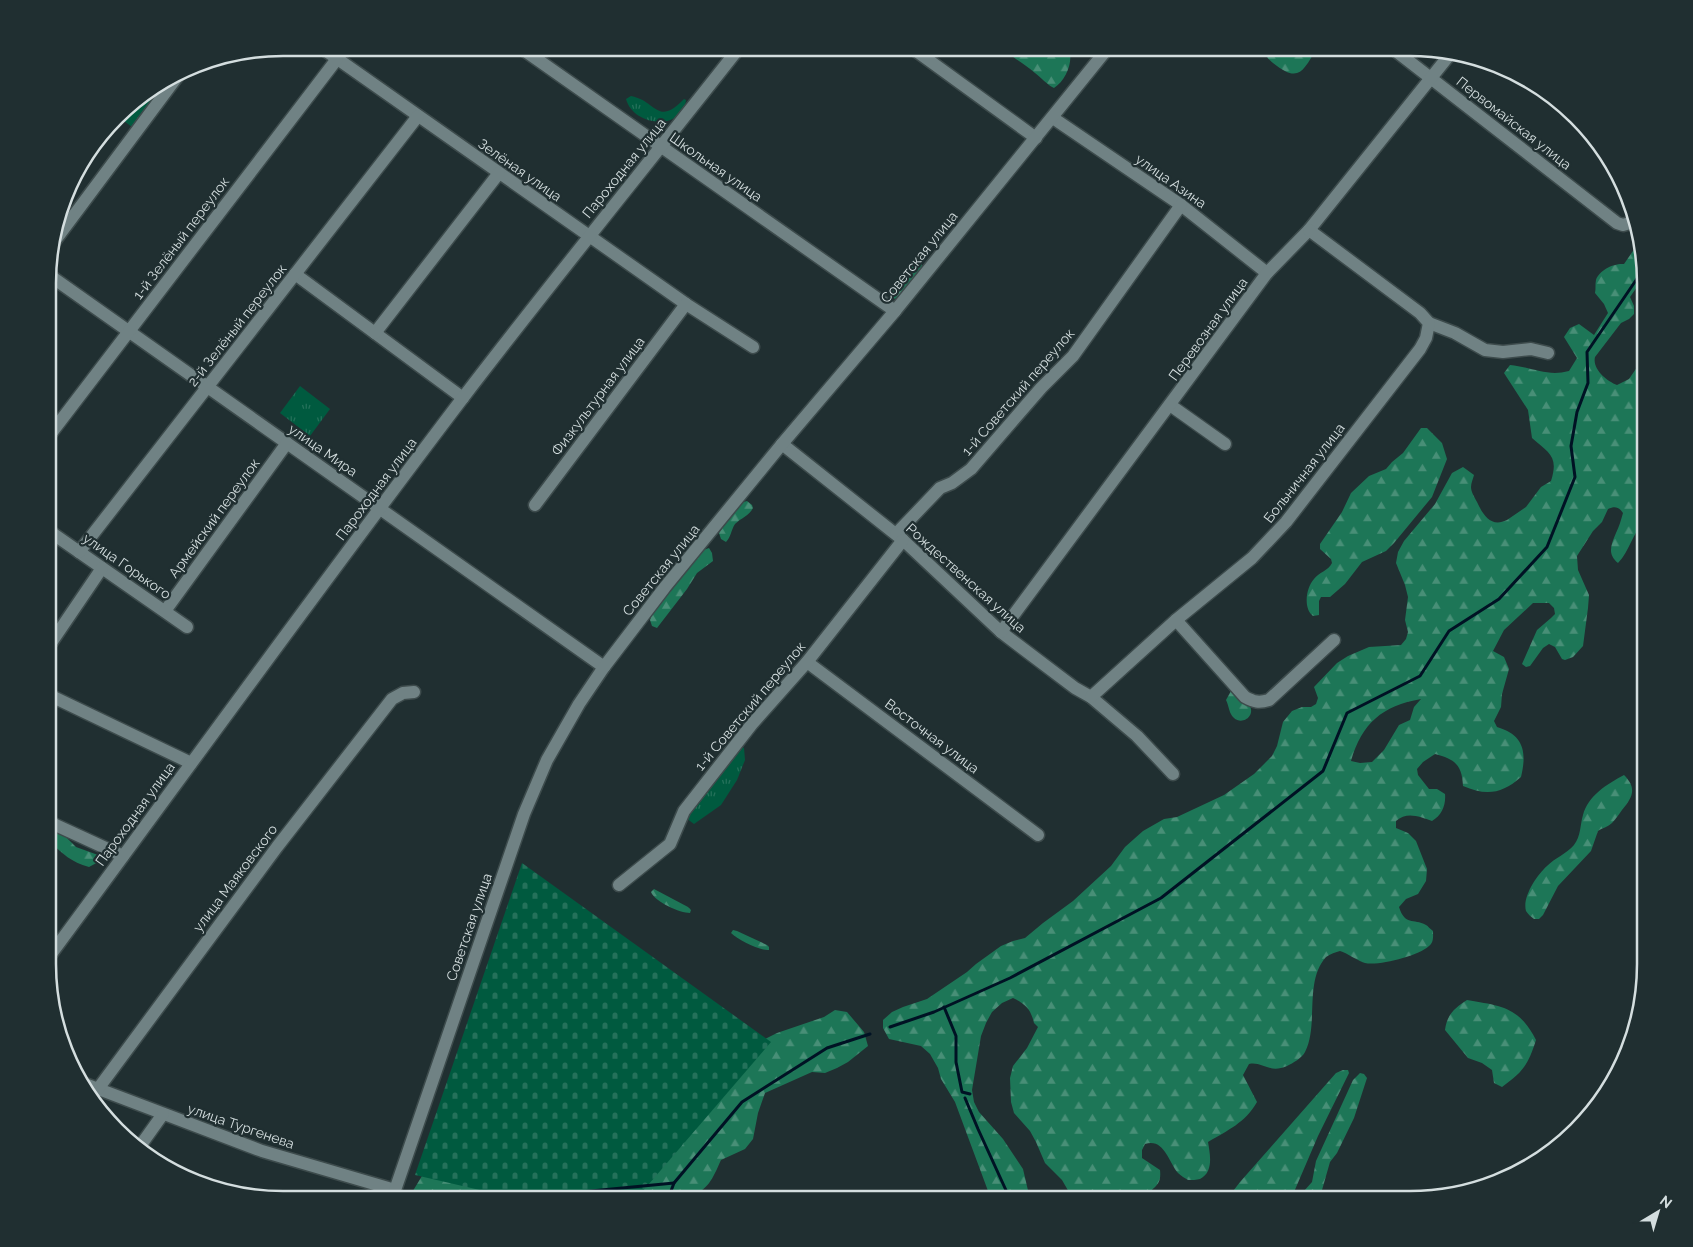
<svg xmlns="http://www.w3.org/2000/svg" width="1693" height="1247" font-family="Raleway,sans-serif">
<defs>
<pattern id="grass-tufts" width="24" height="20" patternUnits="userSpaceOnUse" patternTransform="scale(1.25)"><rect width="24" height="20" fill="#005a3f"/><path d="M3 7l-1-3M5 7V3M7 7l1-3M15 17l-1-3M17 17v-4M19 17l1-3" fill="none" stroke="#24715a"/></pattern>
<pattern id="forest-firs" width="22" height="20" patternUnits="userSpaceOnUse" patternTransform="scale(1.25)"><rect width="22" height="20" fill="#1d7657"/><path d="M5 1l3.5 6h-7zM16 11l3.5 6h-7z" fill="#488f77"/></pattern>
<pattern id="cemetery-stones" width="16" height="16" patternUnits="userSpaceOnUse" patternTransform="scale(1.25)"><rect width="16" height="16" fill="#005a3f"/><path d="M2 7V4a2 2 0 0 1 4 0v3zM10 15v-3a2 2 0 0 1 4 0v3z" fill="#24715a"/></pattern>
</defs>
<rect width="100%" height="100%" fill="#202f31"/>
<g fill="url(#grass-tufts)">
<path d="M 165,83 L 132,127 L 120,118 L 129,105 Z"/>
<path d="M 631,96 C 657,101 657,127 684,99 L 686,100 C 682,132 633,126 626,99 Z"/>
<path d="M 300,386 L 330,409 L 310,436 L 280,413 Z"/>
<path d="M 740,745 L 744,748 L 745,760 L 737,780 L 721,805 L 694,824 L 686,818 Z"/>
</g>
<g fill="url(#forest-firs)" fill-rule="evenodd">
<path d="M 1003,48 L 1029,48 L 1039,52 L 1061,48 L 1070,53 C 1072,65 1065,81 1054,88 C 1046,84 1042,78 1035,73 C 1025,64 1012,58 1003,48 Z"/>
<path d="M 1262,48 L 1276,48 C 1283,57 1292,57 1299,48 L 1317,48 C 1303,71 1299,84 1273,63 C 1268,58 1263,55 1262,48 Z"/>
<path d="M 1639,246 L 1645,268 L 1645,278 L 1639,284 L 1630,297 L 1634,306 L 1634,314 L 1629,319 L 1621,323 L 1595,357 C 1592,369 1607,381 1617,385 L 1629,379 L 1642,360 L 1645,353 L 1645,521 C 1632,533 1630,551 1618,563 C 1607,554 1611,545 1616,533 C 1619,527 1621,520 1623,513 C 1619,507 1615,506 1608,509 L 1602,522 L 1593,531 L 1577,556 L 1578,570 L 1589,595 L 1588,608 L 1583,646 L 1573,657 L 1565,660 L 1562,659 L 1555,647 L 1549,644 L 1543,648 L 1530,666 L 1526,667 L 1522,664 L 1537,630 L 1551,618 L 1555,614 L 1554,608 L 1549,603 L 1533,603 L 1504,630 L 1493,651 L 1504,657 L 1509,669 L 1502,694 L 1501,707 L 1494,721 L 1497,727 C 1524,735 1527,752 1521,777 C 1502,794 1486,796 1463,786 C 1462,765 1455,759 1435,754 L 1423,762 L 1417,769 L 1418,775 L 1429,789 L 1437,789 L 1445,794 C 1446,805 1442,815 1432,821 C 1420,817 1407,811 1396,821 L 1396,828 L 1408,833 L 1416,841 L 1427,869 L 1426,881 L 1418,894 L 1406,899 L 1399,907 C 1405,926 1413,918 1426,925 C 1428,926 1430,929 1433,931 C 1433,936 1434,942 1429,946 C 1418,956 1379,966 1365,963 C 1360,962 1347,953 1340,951 C 1336,952 1330,954 1326,957 C 1304,981 1319,1025 1305,1052 C 1302,1058 1293,1063 1287,1066 C 1269,1074 1262,1061 1249,1064 L 1243,1075 L 1257,1102 C 1245,1123 1228,1130 1208,1142 C 1210,1154 1214,1172 1200,1179 C 1197,1180 1191,1180 1188,1180 C 1185,1178 1181,1176 1178,1173 C 1168,1161 1164,1138 1145,1144 L 1142,1150 L 1142,1158 L 1160,1170 C 1162,1188 1152,1186 1144,1199 L 1073,1199 L 1062,1180 L 1045,1163 L 1036,1142 L 1030,1131 L 1014,1113 L 1011,1102 L 1010,1078 L 1013,1066 L 1027,1048 L 1038,1027 L 1034,1023 C 1031,1010 1026,1004 1013,998 L 1002,1003 L 992,1012 L 986,1023 L 981,1036 L 972,1090 L 974,1102 L 979,1112 L 1003,1139 L 1023,1169 L 1030,1199 L 991,1199 L 955,1102 L 941,1079 L 938,1068 L 930,1054 L 921,1046 L 889,1039 L 883,1028 L 883,1020 L 892,1012 L 903,1007 L 927,999 L 967,972 L 976,964 L 1001,946 L 1013,941 L 1025,938 L 1043,923 L 1073,901 L 1111,866 L 1125,847 L 1143,831 L 1164,819 L 1177,817 L 1224,795 L 1254,774 L 1272,756 L 1277,746 L 1283,722 L 1292,711 L 1302,707 L 1311,707 L 1316,704 L 1318,698 L 1314,687 L 1337,663 L 1348,656 L 1369,647 L 1401,645 L 1406,639 L 1408,632 L 1405,620 L 1408,597 L 1405,585 L 1396,563 L 1398,552 L 1404,541 L 1435,504 L 1452,473 L 1463,467 L 1474,475 C 1473,479 1471,483 1471,487 C 1471,492 1475,498 1477,502 C 1483,515 1491,528 1507,520 L 1526,507 L 1541,487 L 1551,481 C 1559,456 1549,453 1532,438 L 1528,410 L 1504,373 L 1510,365 C 1532,367 1547,377 1569,371 L 1577,358 L 1564,337 L 1570,328 L 1579,324 L 1594,335 L 1608,313 L 1604,304 L 1595,293 C 1596,289 1595,284 1596,280 C 1599,270 1614,263 1624,264 L 1635,248 ZM 1421,699 L 1414,707 L 1410,720 L 1399,725 L 1384,750 L 1372,762 L 1360,763 L 1351,761 C 1362,723 1382,706 1421,699 Z"/>
<path d="M 919,258 L 922,266 L 911,282 L 895,299 L 890,295 C 896,279 906,269 919,258 Z"/>
<path d="M 1421,428 L 1427,428 L 1442,443 L 1447,459 L 1432,497 L 1394,543 L 1386,551 L 1362,562 L 1345,584 L 1330,597 L 1321,597 L 1319,601 L 1319,615 L 1313,616 C 1303,608 1306,588 1314,579 C 1319,572 1328,571 1332,563 L 1331,559 L 1320,549 L 1320,544 L 1342,512 L 1351,493 L 1369,476 L 1386,469 L 1392,462 L 1403,453 Z"/>
<path d="M 747,501 L 752,505 L 753,508 C 749,516 741,518 735,524 C 731,530 731,537 726,542 L 721,539 L 719,533 L 740,503 Z"/>
<path d="M 709,548 L 712,553 L 713,561 L 697,573 L 687,589 L 657,628 L 652,626 L 650,620 L 652,614 L 703,550 Z"/>
<path d="M 1231,691 L 1236,691 C 1240,695 1248,701 1250,706 C 1255,717 1242,725 1234,718 C 1229,714 1229,706 1226,700 Z"/>
<path d="M 1624,775 C 1637,788 1633,797 1622,810 C 1619,814 1616,819 1612,823 C 1608,827 1602,828 1598,831 L 1591,851 L 1558,886 L 1543,915 L 1539,919 L 1534,919 C 1531,917 1528,914 1526,911 C 1522,897 1537,875 1547,866 C 1555,858 1566,854 1574,845 C 1581,836 1580,825 1583,815 C 1588,796 1607,784 1624,775 Z"/>
<path d="M 53,833 L 64,835 L 76,847 L 98,855 L 100,861 L 89,867 C 71,862 63,854 50,842 Z"/>
<path d="M 654,889 L 688,907 L 691,910 L 690,913 C 680,913 655,902 651,892 Z"/>
<path d="M 733,930 L 737,931 L 767,945 L 769,947 L 769,950 C 760,951 738,940 731,933 Z"/>
<path d="M 1467,1000 C 1502,1006 1519,1007 1536,1040 C 1528,1065 1523,1072 1502,1087 L 1494,1083 L 1492,1070 L 1482,1063 L 1468,1058 L 1445,1030 C 1447,1014 1455,1008 1467,1000 Z"/>
<path d="M 835,1010 L 847,1012 L 864,1032 L 868,1046 L 848,1062 L 837,1068 L 825,1073 L 812,1072 L 765,1093 L 758,1113 L 753,1139 L 745,1149 L 721,1160 C 712,1180 709,1189 688,1198 L 408,1199 L 425,1171 L 755,1044 L 777,1033 L 824,1017 Z"/>
<path d="M 1343,1070 L 1348,1070 L 1349,1073 L 1318,1136 L 1291,1199 L 1227,1199 L 1240,1182 L 1336,1073 Z"/>
<path d="M 1360,1073 L 1364,1074 L 1367,1078 L 1354,1118 L 1337,1153 L 1330,1162 L 1322,1190 L 1314,1199 L 1299,1199 L 1304,1191 L 1312,1182 L 1316,1161 L 1353,1080 Z"/>
</g>
<path fill="url(#cemetery-stones)" d="M 522,863 L 771,1042 L 636,1199 L 519,1199 L 415,1175 Z"/>
<g fill="none" stroke-linecap="round" stroke-linejoin="round">
<g stroke="#001224" stroke-width="3">
<path d="M 944,1007 L 956,1036 L 956,1062 L 962,1092 L 970,1094"/>
<path d="M 890,1027 L 934,1012 L 1010,978 L 1161,898 L 1323,771 L 1347,713 L 1420,676 L 1449,631 L 1499,599 L 1547,547 L 1575,477 L 1571,446 L 1577,412 L 1588,383 L 1587,352 L 1645,267"/>
<path d="M 965,1098 L 978,1129 L 1010,1199"/>
<path d="M 508,1199 L 674,1183"/>
<path d="M 668,1199 L 674,1183 L 742,1102 L 827,1048 L 870,1034"/>
</g>
<g stroke="#3d4b4c" stroke-width="15">
<g id="minor">
<path d="M 322,48 L 686,304 L 753,347"/>
<path d="M 521,48 L 895,311"/>
<path d="M 912,48 L 1036,138"/>
<path d="M 1392,48 L 1617,223 L 1623,225 L 1633,222"/>
<path d="M 1053,118 L 1181,205 L 1267,273"/>
<path d="M 51,246 L 180,73"/>
<path d="M 295,274 L 463,398"/>
<path d="M 49,275 L 604,667"/>
<path d="M 1429,323 L 1455,333 L 1485,350 L 1503,352 L 1531,349 L 1548,353"/>
<path d="M 375,333 L 499,173"/>
<path d="M 1170,405 L 1225,444"/>
<path d="M 49,436 L 337,59"/>
<path d="M 782,444 L 903,540 L 1001,632 L 1075,688 L 1091,697 L 1137,736 L 1173,774"/>
<path d="M 535,505 L 686,304"/>
<path d="M 49,531 L 187,627"/>
<path d="M 896,534 L 940,488 L 952,483 L 971,469 L 1041,388 L 1073,356 L 1181,205"/>
<path d="M 79,552 L 418,116"/>
<path d="M 165,611 L 287,443"/>
<path d="M 1176,620 L 1245,697 C 1254,702 1259,703 1269,700 L 1334,640"/>
<path d="M 1001,632 L 1267,273 L 1309,230 L 1451,53"/>
<path d="M 49,646 L 102,568"/>
<path d="M 807,662 L 1038,835"/>
<path d="M 49,695 L 191,763"/>
<path d="M 1091,697 L 1176,620 L 1252,558 L 1286,522 L 1420,349 L 1426,338 L 1429,323 L 1420,313 L 1309,230"/>
<path d="M 49,822 L 123,856"/>
<path d="M 619,885 L 670,844 L 684,811 L 752,724 L 807,662 L 903,540"/>
<path d="M 49,957 C 187,770 322,583 462,399 C 553,280 647,165 739,48"/>
<path d="M 80,1082 L 262,1151 L 395,1190"/>
<path d="M 92,1097 L 277,847 L 392,699 L 403,693 L 414,692"/>
<path d="M 138,1149 L 163,1114"/>
<path d="M 392,1199 L 524,814 L 547,760 L 579,704 L 604,667 L 665,587 L 782,444 L 895,311 L 1108,48"/>
</g>
</g>
<use href="#minor" stroke="#708284" stroke-width="12"/>
</g>
<g text-anchor="middle" stroke-width="4.5" stroke-linejoin="round" paint-order="stroke">
<g font-size="14" fill="#d4dedf" stroke="#202f31">
<text transform="translate(1514 123) rotate(38)" y="5">Первомайская улица</text>
<text transform="translate(716 167) rotate(35)" y="5">Школьная улица</text>
<text transform="translate(624 168) rotate(-51)" y="5">Пароходная улица</text>
<text transform="translate(520 170) rotate(35)" y="5">Зелёная улица</text>
<text transform="translate(1171 181) rotate(35)" y="5">улица Азина</text>
<text transform="translate(181 238) rotate(-53)" y="5">1-й Зелёный переулок</text>
<text transform="translate(919 257) rotate(-51)" y="5">Советская улица</text>
<text transform="translate(237 325) rotate(-52)" y="5">2-й Зелёный переулок</text>
<text transform="translate(1208 329) rotate(-54)" y="5">Перевозная улица</text>
<text transform="translate(1018 392) rotate(-49)" y="5">1-й Советский переулок</text>
<text transform="translate(598 396) rotate(-53)" y="5">Физкультурная улица</text>
<text transform="translate(323 450) rotate(35)" y="5">улица Мира</text>
<text transform="translate(1304 473) rotate(-52)" y="5">Больничная улица</text>
<text transform="translate(376 489) rotate(-53)" y="5">Пароходная улица</text>
<text transform="translate(214 518) rotate(-54)" y="5">Армейский переулок</text>
<text transform="translate(127 566) rotate(35)" y="5">улица Горького</text>
<text transform="translate(661 570) rotate(-51)" y="5">Советская улица</text>
<text transform="translate(966 578) rotate(42)" y="5">Рождественская улица</text>
<text transform="translate(750 706) rotate(-50)" y="5">1-й Советский переулок</text>
<text transform="translate(932 736) rotate(37)" y="5">Восточная улица</text>
<text transform="translate(135 814) rotate(-54)" y="5">Пароходная улица</text>
<text transform="translate(235 878) rotate(-53)" y="5">улица Маяковского</text>
<text transform="translate(469 927) rotate(-71)" y="5">Советская улица</text>
<text transform="translate(241 1126) rotate(19)" y="5">улица Тургенева</text>
</g>
</g>
<path d="M0 0H1693V1247H0ZM283 56H1410A227 227 0 0 1 1637 283V964A227 227 0 0 1 1410 1191H283A227 227 0 0 1 56 964V283A227 227 0 0 1 283 56Z" fill="#202f31" fill-rule="evenodd"/>
<path fill="none" stroke="#d4dedf" stroke-width="2.5" d="M283 56H1410A227 227 0 0 1 1637 283V964A227 227 0 0 1 1410 1191H283A227 227 0 0 1 56 964V283A227 227 0 0 1 283 56Z"/>
<g transform="translate(1658 1212) rotate(38)" stroke="#202f31" stroke-width="4" paint-order="stroke">
<path d="M0-4L9 19L0 12L-9 19Z" fill="#d4dedf"/>
<text y="-8" font-size="14" font-weight="bold" text-anchor="middle" fill="#d4dedf">N</text>
</g>
</svg>
